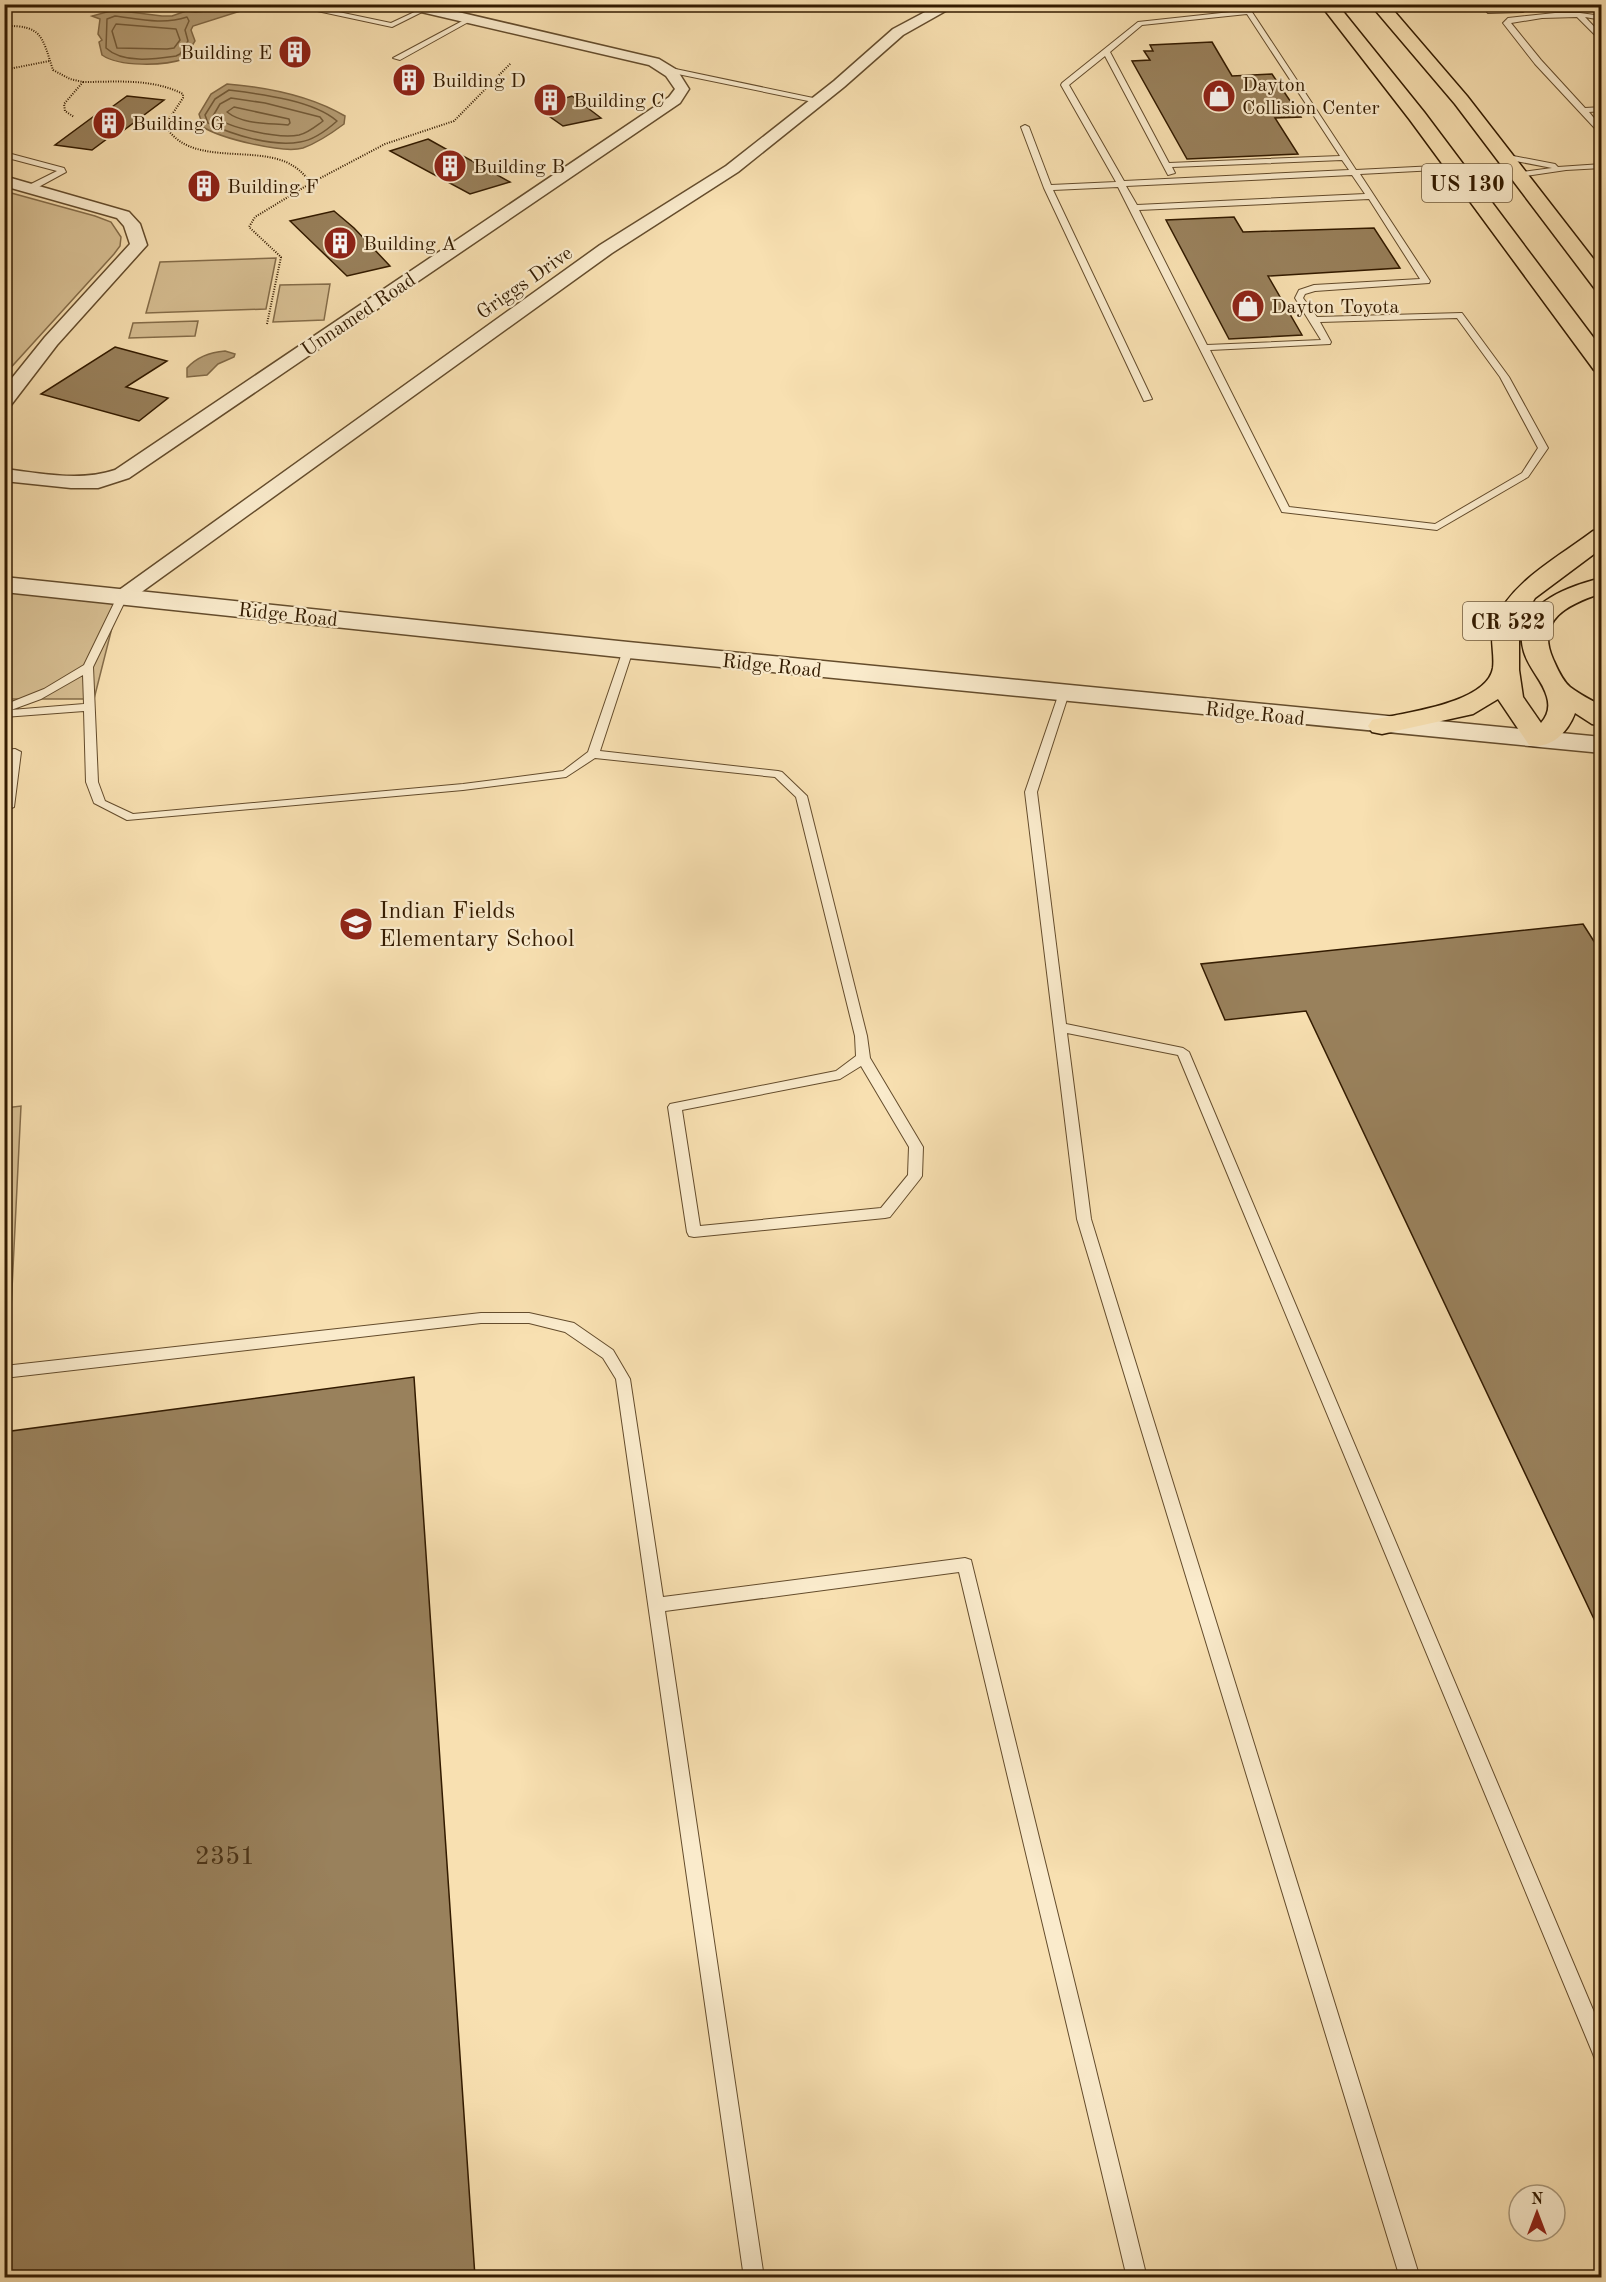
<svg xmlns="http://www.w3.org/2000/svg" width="1606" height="2282" font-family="'Old Standard TT',serif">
<rect width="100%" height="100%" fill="#f8e0b1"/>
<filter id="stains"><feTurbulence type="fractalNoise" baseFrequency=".00333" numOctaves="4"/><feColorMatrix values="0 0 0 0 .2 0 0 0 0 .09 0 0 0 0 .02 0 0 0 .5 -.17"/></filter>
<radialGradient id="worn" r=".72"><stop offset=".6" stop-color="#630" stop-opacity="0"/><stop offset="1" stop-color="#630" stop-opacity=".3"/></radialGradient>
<g fill="#d7bf93" stroke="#856d4a" stroke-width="1.5">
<path d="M 4,191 L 95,216 L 111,222 L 121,237 L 120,246 L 114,254 L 5,374 Z"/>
<path d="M 276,258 L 266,309 L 146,313 L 160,262 Z"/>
<path d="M 330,284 L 324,320 L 273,322 L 280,285 Z"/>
<path d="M 198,321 L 195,336 L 129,338 L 133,323 Z"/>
<path d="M 4,592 L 118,604 L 94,699 L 5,699 Z"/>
<path d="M 21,1106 L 11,1309 L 5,1310 L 5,1108 Z"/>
</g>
<g fill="#b59d75" stroke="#816946" stroke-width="1.5">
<path d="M 253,7 L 193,26 L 191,30 L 195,41 L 184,59 C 164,66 119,67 102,55 L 99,42 L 102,40 L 98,34 L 100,19 L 92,16 L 114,10 L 162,16 L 172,16 L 186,11 L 195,12 Z"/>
<path d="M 227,84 C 266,87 311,96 345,116 L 344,124 C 332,133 317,143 303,148 C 283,154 220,138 203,127 L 199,114 L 211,94 Z"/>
<path d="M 225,351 L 235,354 L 234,357 L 218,364 L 207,375 L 187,377 L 187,368 C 197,357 211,352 225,351 Z"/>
</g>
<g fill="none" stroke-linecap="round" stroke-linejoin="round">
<g stroke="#745c3a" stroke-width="1.5">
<path d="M 115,16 C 139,19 163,25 187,17 L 189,21 L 185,30 L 188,41 L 180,54 L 176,56 C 155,59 123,64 106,48 L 107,19 Z"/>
<path d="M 116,24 L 176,29 L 180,40 L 174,48 L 167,49 L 117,48 L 112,31 Z"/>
<path d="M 229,90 C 260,94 313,100 337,121 C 327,130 314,140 300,142 C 272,147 233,135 208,123 L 205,115 L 215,99 Z"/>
<path d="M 231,98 L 265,103 L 320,117 L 323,121 C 316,126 308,133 299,135 C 278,139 229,128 213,116 L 220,104 Z"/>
<path d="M 234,107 L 289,119 L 290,123 L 288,125 C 268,123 244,125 227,112 Z"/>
</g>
</g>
<g fill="#99815c" stroke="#331b00" stroke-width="1.5">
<path d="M 1212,42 L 1232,76 L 1272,74 L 1301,117 L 1275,118 L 1298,154 L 1187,159 L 1132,61 L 1150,60 L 1144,51 L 1153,51 L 1150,45 Z"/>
<path d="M 127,96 L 164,100 L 120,133 L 115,133 L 92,150 L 55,145 L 101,111 L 105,112 Z"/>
<path d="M 572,96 L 601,118 L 563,126 L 536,107 Z"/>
<path d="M 428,139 L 453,153 L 456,152 L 510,182 L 470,194 L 390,151 Z"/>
<path d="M 334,211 L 354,228 L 390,266 L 347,276 L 290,221 Z"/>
<path d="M 1234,217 L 1243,232 L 1374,228 L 1400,268 L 1268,276 L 1302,335 L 1229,339 L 1166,220 Z"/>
<path d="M 115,347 L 167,361 L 126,387 L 168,398 L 139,421 L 41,394 Z"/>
<path d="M 1583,924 L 1602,954 L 1602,1636 L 1306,1011 L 1225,1020 L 1201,964 Z"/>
<path d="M 414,1377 L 475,2277 L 4,2277 L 4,1432 Z"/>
</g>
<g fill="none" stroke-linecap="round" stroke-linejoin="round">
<g stroke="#644c2c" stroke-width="2">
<g id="service">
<path d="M 1431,4 L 1380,8 L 1377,6 L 1378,4 Z"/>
<path d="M 1480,4 L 1487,4 L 1490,9 L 1523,8 L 1526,10 L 1523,12 L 1488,13 Z"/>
<path d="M 310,6 L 391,23 L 423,8 L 428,9 L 392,27 L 308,9 Z"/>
<path d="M 1249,10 L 1252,12 L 1356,170 L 1455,165 L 1459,167 L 1455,169 L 1360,174 L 1430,281 L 1429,283 L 1315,291 L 1305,294 L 1303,298 L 1317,317 L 1462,313 L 1509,377 L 1548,448 L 1528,477 L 1437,530 L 1282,512 L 1118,187 L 1053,190 L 1152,399 L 1144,401 L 1044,188 L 1021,127 L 1025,125 L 1029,127 L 1051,185 L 1116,182 L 1061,85 L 1062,83 L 1138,22 ZM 1247,14 L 1340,156 L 1169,163 L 1110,52 L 1142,25 ZM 1105,56 L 1168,175 L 1175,173 L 1172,167 L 1342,160 L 1349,170 L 1124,181 L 1069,85 ZM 1352,175 L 1365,194 L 1137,205 L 1126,186 ZM 1369,199 L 1420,279 L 1314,285 L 1299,290 L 1295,298 L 1321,340 L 1207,345 L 1139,210 ZM 1457,318 L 1500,377 L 1538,448 L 1522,473 L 1435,524 L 1289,507 L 1210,350 L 1330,344 L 1331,342 L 1320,322 Z"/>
<path d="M 1555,13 L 1580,13 L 1602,16 L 1602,20 L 1585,17 L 1602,35 L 1602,42 L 1577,17 L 1542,18 L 1511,23 L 1541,60 L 1585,108 L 1602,107 L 1602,111 L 1589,112 L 1602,128 L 1602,136 L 1535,64 L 1503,23 L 1508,18 Z"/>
<path d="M 466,19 L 472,20 L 400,60 L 393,58 Z"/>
<path d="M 666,67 L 818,99 L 822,101 L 818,103 L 663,71 L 662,69 Z"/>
<path d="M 4,152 L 64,168 L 66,172 L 33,190 L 27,190 L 27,186 L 57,171 L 4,157 Z"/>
<path d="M 1503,154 L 1555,164 L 1558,167 L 1602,164 L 1602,168 L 1566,170 L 1518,177 L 1515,177 L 1515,173 L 1552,168 L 1500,158 L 1499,156 Z"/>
<path d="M 122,594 L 127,597 L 93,667 L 98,782 L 105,801 L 133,814 L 463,784 L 563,771 L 588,752 L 623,650 L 624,648 L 632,648 L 633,650 L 600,751 L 778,771 L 782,772 L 807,796 L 867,1036 L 870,1058 L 923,1147 L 922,1176 L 920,1179 L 890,1217 L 885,1218 L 694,1237 L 689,1236 L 687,1232 L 668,1107 L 670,1104 L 836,1071 L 856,1056 L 855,1036 L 796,797 L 775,777 L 595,758 L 566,777 L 463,790 L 127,820 L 94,803 L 86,782 L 84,711 L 4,717 L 4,705 L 44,689 L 84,665 L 117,597 ZM 83,675 L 84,704 L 11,710 L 41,699 ZM 861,1066 L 909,1147 L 908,1175 L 881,1208 L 700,1226 L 682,1110 L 840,1079 Z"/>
<path d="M 1064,690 L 1069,693 L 1037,792 L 1066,1024 L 1183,1048 L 1189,1052 L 1602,2031 L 1602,2063 L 1595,2060 L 1593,2054 L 1178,1055 L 1067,1033 L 1091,1219 L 1420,2278 L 1400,2278 L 1077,1219 L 1025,792 L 1059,693 Z"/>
<path d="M 15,749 L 21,752 L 14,807 L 4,811 L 4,789 L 9,756 L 4,756 L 4,750 Z"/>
<path d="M 481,1313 L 529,1313 L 574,1323 L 613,1350 L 630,1379 L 663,1597 L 965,1558 L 971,1560 L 1147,2278 L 1127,2278 L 959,1572 L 665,1611 L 764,2278 L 744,2278 L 616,1379 L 603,1358 L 565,1332 L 529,1323 L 481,1323 L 4,1378 L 4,1366 Z"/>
</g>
</g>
<g stroke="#644c2c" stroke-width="3">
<g id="minor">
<path d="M 397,4 L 424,4 L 659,59 L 677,70 L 689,89 L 680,103 L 129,478 L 98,488 L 71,488 L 4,481 L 4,469 C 41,473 79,482 115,470 L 669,97 L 675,89 L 666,76 L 649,65 L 404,8 Z"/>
<path d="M 940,4 L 958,4 L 903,35 L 844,87 L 738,172 L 612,253 L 129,601 L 122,603 L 115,601 L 112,597 L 115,593 L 600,245 L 726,166 L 834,81 L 893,29 Z"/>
<path d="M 4,176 L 129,212 L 140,224 L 147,245 L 57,345 L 11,405 L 4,406 L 4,388 L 45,337 L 130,244 L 124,226 L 117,218 L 4,186 Z"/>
</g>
</g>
<g stroke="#644c2c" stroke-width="3">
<path id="tertiary" d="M 4,577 L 628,642 L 1602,737 L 1602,753 L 628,658 L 4,592 Z"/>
</g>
<g stroke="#331b00" stroke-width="3">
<g id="trunk">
<path d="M 1320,4 L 1337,4 L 1424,112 L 1602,349 L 1602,371 L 1594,370 L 1410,120 Z"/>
<path d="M 1370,4 L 1388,4 L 1467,96 L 1602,270 L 1602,291 L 1595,289 L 1455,104 Z"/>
<path d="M 1602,529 L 1602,548 L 1535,598 L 1519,624 L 1519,670 L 1523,697 L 1541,723 C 1548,715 1550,707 1547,697 C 1543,681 1529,669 1524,652 C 1510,607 1568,586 1602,578 L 1602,593 C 1569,604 1535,619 1553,659 C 1557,668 1562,680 1570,687 C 1579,694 1591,700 1602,706 L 1602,726 L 1592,724 L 1575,713 C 1568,732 1551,750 1529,745 L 1498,699 L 1473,714 L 1382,734 L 1372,732 L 1368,726 L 1372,720 C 1402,713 1487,704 1493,668 C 1495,654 1489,636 1494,623 C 1511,581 1559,557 1593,531 Z"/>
</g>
</g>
<g stroke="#331b00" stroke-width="2" stroke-dasharray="1 1.5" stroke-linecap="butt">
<path d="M 4,26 C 43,25 42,37 53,70 L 70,79 L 83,82 L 64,104 L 65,111 L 74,117"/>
<path d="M 4,70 L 49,61"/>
<path d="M 83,82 C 116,82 152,78 183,94 L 183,98 L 165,125 C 188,166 248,146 286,162 C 297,167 304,174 311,183"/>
<path d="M 267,324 L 281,257 L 249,227 L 255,217 L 311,183 L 385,144 L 454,121 L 511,63"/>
</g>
<use href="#service" fill="#faebcc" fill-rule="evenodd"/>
<use href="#minor" fill="#faebcc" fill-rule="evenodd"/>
<use href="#tertiary" fill="#faebcc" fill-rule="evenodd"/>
<use href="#trunk" fill="#f8e0b1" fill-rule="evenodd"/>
</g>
<defs>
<g id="building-disc" transform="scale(1.725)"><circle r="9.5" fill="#8f2418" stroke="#faebcc"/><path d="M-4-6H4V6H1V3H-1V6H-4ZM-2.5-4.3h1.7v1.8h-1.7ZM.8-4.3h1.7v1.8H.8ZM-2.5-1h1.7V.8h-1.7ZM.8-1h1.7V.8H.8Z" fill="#fff"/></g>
<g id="shop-disc" transform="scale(1.725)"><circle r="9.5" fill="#8f2418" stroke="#faebcc"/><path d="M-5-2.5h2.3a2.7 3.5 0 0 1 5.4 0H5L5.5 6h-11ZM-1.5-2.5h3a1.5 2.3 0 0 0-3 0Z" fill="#fff"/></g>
<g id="school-disc" transform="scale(1.725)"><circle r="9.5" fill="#8f2418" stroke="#faebcc"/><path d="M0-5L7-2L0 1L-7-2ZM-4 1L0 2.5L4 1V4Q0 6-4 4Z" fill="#fff"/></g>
</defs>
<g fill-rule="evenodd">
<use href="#building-disc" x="295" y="52"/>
<use href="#building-disc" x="409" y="80"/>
<use href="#shop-disc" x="1219" y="96"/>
<use href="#building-disc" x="550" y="100"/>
<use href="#building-disc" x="109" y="123"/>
<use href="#building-disc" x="450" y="166"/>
<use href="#building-disc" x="204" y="186"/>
<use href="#building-disc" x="340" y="243"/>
<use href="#shop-disc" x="1248" y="306"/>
<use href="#school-disc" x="356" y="924"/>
</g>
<g text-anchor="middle" stroke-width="4.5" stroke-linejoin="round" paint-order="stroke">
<g font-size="20" fill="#331b00" stroke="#faebcc" text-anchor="start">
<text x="272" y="59" text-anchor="end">Building E</text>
<text x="432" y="87">Building D</text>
<text x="1242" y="91">Dayton<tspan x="1242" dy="23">Collision Center</tspan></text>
<text x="573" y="107">Building C</text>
<text x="132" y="130">Building G</text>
<text x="473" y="173">Building B</text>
<text x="227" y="193">Building F</text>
<text x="363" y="250">Building A</text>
<text x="1271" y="313">Dayton Toyota</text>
</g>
<g font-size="20" fill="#331b00" stroke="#faebcc">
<text transform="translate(524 282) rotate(-35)" y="7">Griggs Drive</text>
<text transform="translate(358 314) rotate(-34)" y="7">Unnamed Road</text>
<text transform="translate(288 614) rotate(6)" y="7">Ridge Road</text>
<text transform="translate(772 665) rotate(6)" y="7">Ridge Road</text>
<text transform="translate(1255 713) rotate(6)" y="7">Ridge Road</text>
</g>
<g fill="#faebcc" stroke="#6f593d" stroke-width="1.5">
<rect x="1422" y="164" width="90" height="38" rx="4.5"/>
<rect x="1463" y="602" width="90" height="38" rx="4.5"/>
</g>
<g font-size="22" font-weight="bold" fill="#331b00">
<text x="1467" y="191">US 130</text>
<text x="1508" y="629">CR 522</text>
</g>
<g font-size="24" fill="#331b00" stroke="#faebcc" text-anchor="start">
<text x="379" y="918">Indian Fields<tspan x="379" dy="28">Elementary School</tspan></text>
</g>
<g font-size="26" fill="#4c3417">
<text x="225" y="1864">2351</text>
</g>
</g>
<rect width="1606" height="2282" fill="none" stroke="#f8e0b1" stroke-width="24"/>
<rect x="6" y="6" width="1594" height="2270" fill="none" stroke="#331b00" stroke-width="3"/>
<rect x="12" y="12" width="1582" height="2258" fill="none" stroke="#331b00" stroke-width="1.5"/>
<g transform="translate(1537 2213)"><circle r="28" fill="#faebcc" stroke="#aa987a" stroke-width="1.5"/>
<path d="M0-4.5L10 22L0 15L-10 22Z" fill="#8f2418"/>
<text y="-9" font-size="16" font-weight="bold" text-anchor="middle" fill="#331b00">N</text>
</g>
<rect width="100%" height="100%" filter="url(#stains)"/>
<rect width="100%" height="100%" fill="url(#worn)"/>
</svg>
